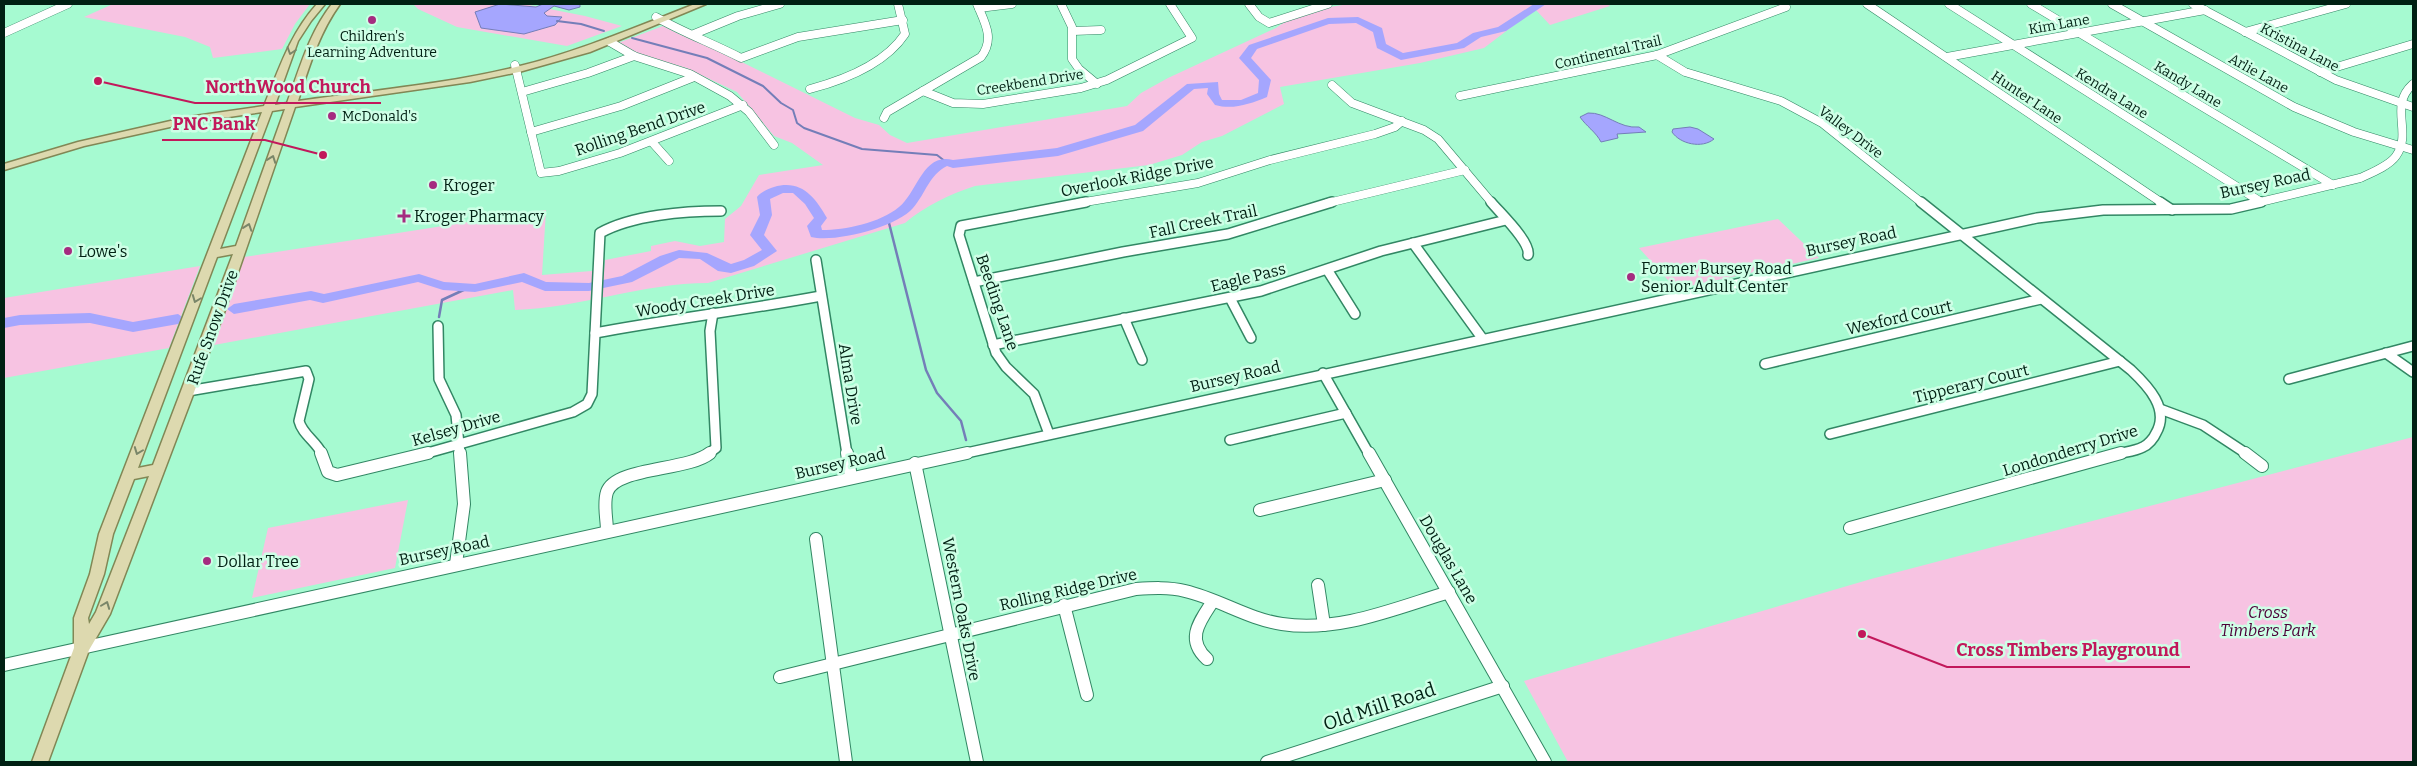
<svg xmlns="http://www.w3.org/2000/svg" width="2417" height="766" font-family="Bitter,serif">
<rect width="100%" height="100%" fill="#a6fad1"/>
<g fill="#f7c3e2">
<path d="M 113,4 L 310,4 L 295,24 L 282,49 L 213,58 L 210,47 L 185,37 L 84,17 Z"/>
<path d="M 413,4 L 524,4 L 585,16 L 622,26 L 567,46 L 457,27 L 418,9 Z"/>
<path d="M 1352,4 L 1607,4 L 1610,6 L 1550,25 L 1535,9 L 1484,48 L 1420,63 L 1280,87 L 1284,104 L 1222,136 L 1202,142 L 1182,155 L 1149,165 L 975,186 C 950,194 925,206 905,223 L 708,283 C 643,283 580,308 515,310 L 513,290 L 214,345 L 244,257 L 546,210 L 542,275 L 604,270 L 605,260 L 651,251 L 651,246 L 675,241 L 700,246 L 724,242 L 725,219 L 741,206 L 759,175 L 823,165 L 792,143 L 774,136 L 737,92 L 686,68 L 636,54 L 618,43 L 663,26 L 681,35 L 695,39 L 855,118 L 879,125 L 890,135 L 907,143 L 1127,106 L 1141,93 L 1168,78 L 1276,28 C 1296,13 1328,6 1352,4 Z"/>
<path d="M 1778,219 L 1819,258 L 1676,289 L 1639,248 Z"/>
<path d="M 200,266 L 169,348 L 4,378 L 4,298 Z"/>
<path d="M 2413,437 L 2413,762 L 1568,762 L 1524,681 L 1871,579 Z"/>
<path d="M 408,500 L 395,568 L 252,598 L 268,528 Z"/>
</g>
<g fill="#a5a6fe" stroke="#747eb8">
<path d="M 500,4 L 536,7 L 543,4 L 580,4 L 580,7 L 569,10 L 554,6 L 544,13 L 547,16 L 562,17 L 555,25 L 524,34 L 481,28 L 475,12 Z"/>
<path d="M 1588,113 C 1606,112 1619,129 1639,127 L 1646,132 L 1617,134 L 1618,138 L 1601,142 C 1596,132 1586,126 1580,117 Z"/>
<path d="M 1690,127 L 1698,129 L 1714,139 C 1702,149 1680,144 1672,132 L 1673,129 Z"/>
</g>
<g fill="none" stroke-linecap="round" stroke-linejoin="round">
<g stroke="#747eb8" stroke-width="2">
<path d="M 557,21 L 581,24 L 604,31"/>
<path d="M 632,38 L 707,58 L 763,86 L 781,103 L 793,110 L 797,123 L 804,128 L 862,149 L 937,155 L 946,162"/>
</g>
<g stroke="#747eb8" stroke-width="2.5">
<path d="M 888,219 L 926,370 L 937,393 L 961,421 L 966,440"/>
<path d="M 439,317 L 442,300 L 470,287"/>
</g>
<g fill="#a5a6fe" fill-rule="evenodd">
<path d="M 1534,4 L 1546,4 L 1506,31 L 1481,37 L 1464,48 L 1401,60 L 1377,48 L 1373,32 L 1356,23 L 1329,24 L 1257,49 L 1251,58 L 1271,80 L 1267,97 C 1250,104 1233,110 1215,105 L 1207,94 L 1208,88 L 1194,89 L 1143,131 L 1058,156 L 953,168 L 947,166 C 929,175 926,193 913,208 C 897,227 835,243 811,237 L 807,226 L 814,218 L 805,204 L 793,193 L 783,193 L 770,199 L 772,215 L 764,235 L 777,251 L 754,266 L 731,273 L 718,271 L 700,259 L 679,258 L 632,282 L 589,291 L 545,291 L 522,282 L 475,292 L 443,290 L 418,282 L 323,303 L 310,300 L 234,314 L 227,309 L 234,304 L 311,291 L 324,294 L 419,274 L 444,282 L 475,284 L 524,273 L 546,282 L 589,283 L 622,276 L 660,256 L 679,250 L 707,253 L 731,264 L 744,260 L 762,250 L 750,235 L 760,215 L 757,197 C 761,192 768,189 774,187 C 801,179 815,197 827,218 L 821,226 L 822,230 C 845,230 880,223 899,207 C 917,193 923,152 953,160 L 1057,148 L 1135,125 L 1187,84 L 1218,82 L 1219,94 L 1222,100 L 1241,100 L 1258,93 L 1259,80 L 1239,58 L 1249,45 L 1328,18 L 1358,17 L 1382,28 L 1386,44 L 1403,53 L 1457,43 L 1473,33 L 1498,27 Z"/>
<path d="M 90,313 L 133,322 L 178,314 L 185,319 L 178,324 L 133,332 L 90,323 L 20,325 L 4,328 L 4,318 L 20,315 Z"/>
</g>
<g stroke="#328764" stroke-width="9">
<g id="minor-far2">
<path d="M 1061,4 L 1072,27 L 1072,59 L 1079,69 L 1097,84"/>
<path d="M 1249,4 L 1259,17 L 1269,23 L 1328,4"/>
<path d="M 1867,4 L 2162,203"/>
<path d="M 1949,4 L 2261,202"/>
<path d="M 2031,4 L 2333,185"/>
<path d="M 2112,4 L 2294,107 L 2354,132 L 2413,150"/>
<path d="M 2193,4 L 2336,80 L 2413,107"/>
<path d="M 979,8 L 1012,4"/>
<path d="M 656,17 C 684,33 712,43 741,58 L 798,37 L 903,20"/>
<path d="M 1073,31 L 1101,30"/>
<path d="M 2245,32 L 2346,4"/>
<path d="M 4,33 L 68,4"/>
<path d="M 694,34 L 738,16 L 780,4"/>
<path d="M 610,42 L 634,56 L 690,74 L 730,96 L 749,112 L 774,145"/>
<path d="M 1657,55 L 1685,72 L 1781,101 L 1822,123 L 1922,203"/>
<path d="M 1947,57 L 2205,10"/>
<path d="M 515,65 L 541,173 L 559,171 L 620,153 L 743,105"/>
<path d="M 2320,72 L 2413,44"/>
<path d="M 1332,85 L 1352,103 L 1424,130 L 1438,139 L 1492,203"/>
<path d="M 810,89 C 844,80 885,64 905,34 L 898,4"/>
<path d="M 923,91 L 953,103 L 983,104 L 1081,88 L 1107,80 L 1192,38 L 1170,4"/>
<path d="M 522,92 L 588,73 L 634,56"/>
<path d="M 1460,96 L 1657,55 L 1786,7"/>
<path d="M 884,118 L 887,112 L 981,57 C 995,39 985,23 977,4"/>
<path d="M 531,132 L 621,106 L 694,77"/>
<path d="M 652,142 L 669,161"/>
<path d="M 1079,203 L 1198,183 L 1270,160 L 1375,134 L 1395,127 L 1402,121"/>
<path d="M 1328,203 L 1465,170"/>
<path d="M 2256,203 L 2360,178 C 2371,173 2389,166 2396,156 C 2413,132 2388,106 2413,84"/>
</g>
</g>
<g stroke="#328764" stroke-width="12">
<g id="minor-far1">
<path d="M 1491,202 C 1500,213 1531,242 1528,255"/>
<path d="M 1921,202 L 2131,370 C 2148,386 2170,409 2156,433 C 2154,438 2148,445 2143,447 C 2136,451 2125,452 2117,454"/>
<path d="M 2160,202 L 2172,210"/>
<path d="M 1413,243 L 1482,338"/>
<path d="M 816,260 L 847,454"/>
<path d="M 1328,271 L 1355,314"/>
<path d="M 974,282 L 1123,252 L 1228,234 L 1332,202"/>
<path d="M 1230,298 L 1251,338"/>
<path d="M 1124,318 L 1142,360"/>
<path d="M 438,326 L 439,379 L 456,415 L 460,454"/>
<path d="M 595,333 C 670,319 746,310 821,296"/>
<path d="M 993,345 L 1261,291 L 1381,251 L 1506,220"/>
<path d="M 2386,353 L 2413,372"/>
<path d="M 1765,364 L 2041,299"/>
<path d="M 1323,373 L 1369,454"/>
<path d="M 2289,379 L 2413,346"/>
<path d="M 188,391 L 306,371 L 309,379 L 299,421 C 302,434 317,442 322,454"/>
<path d="M 2160,409 L 2203,425 L 2247,454"/>
<path d="M 1049,434 L 1034,394 L 1006,367 L 996,353 L 959,235 L 961,226 L 1086,202"/>
<path d="M 1830,434 L 2120,361"/>
<path d="M 1230,440 L 1346,413"/>
<path d="M 424,454 L 573,412 L 587,404 L 592,394 L 600,233 C 632,215 685,211 721,211"/>
<path d="M 708,454 L 716,448 L 710,331 L 713,313"/>
<path d="M 962,454 L 2037,218 L 2103,210 L 2231,209 L 2261,202"/>
</g>
</g>
<g stroke="#328764" stroke-width="14">
<g id="minor">
<path d="M 321,453 L 328,472 L 337,475 L 428,453"/>
<path d="M 847,453 L 851,477"/>
<path d="M 1369,453 L 1545,762"/>
<path d="M 2245,453 L 2262,466"/>
<path d="M 915,463 L 977,762"/>
<path d="M 1260,510 L 1385,480"/>
<path d="M 1850,528 L 2121,453"/>
<path d="M 607,531 C 607,519 603,504 607,492 C 615,467 688,471 710,453"/>
<path d="M 816,539 L 846,762"/>
<path d="M 456,564 L 464,504 L 460,453"/>
<path d="M 1318,585 L 1324,625"/>
<path d="M 1064,605 L 1087,695"/>
<path d="M 1207,659 C 1185,639 1200,621 1213,601"/>
<path d="M 4,665 L 967,453"/>
<path d="M 780,677 L 1136,589 C 1152,588 1169,587 1185,591 C 1219,599 1248,619 1282,624 C 1338,633 1396,608 1449,592"/>
<path d="M 1267,762 L 1503,686"/>
</g>
</g>
<g stroke="#818755" stroke-width="3">
<path id="major" d="M 317,4 L 325,4 L 311,21 L 298,41 L 275,105 L 287,103 C 300,68 309,33 332,4 L 340,4 C 319,33 309,67 298,101 C 368,91 447,84 516,67 C 578,52 636,27 695,4 L 706,4 L 590,52 L 519,72 L 470,82 L 295,107 L 224,313 L 110,614 L 89,650 L 48,762 L 32,762 L 74,648 L 74,618 L 90,574 L 99,534 L 262,112 L 188,123 L 84,146 L 4,170 L 4,164 L 78,142 L 188,117 L 264,106 C 279,69 290,34 317,4 ZM 285,109 L 236,246 L 220,249 L 272,111 ZM 233,254 L 153,465 L 138,468 L 217,257 ZM 149,476 L 96,612 L 89,624 L 88,618 L 104,574 L 113,534 L 134,479 Z"/>
</g>
<use href="#minor-far2" stroke="#fff" stroke-width="8"/>
<use href="#minor-far1" stroke="#fff" stroke-width="9"/>
<use href="#minor" stroke="#fff" stroke-width="12"/>
<use href="#major" fill="#ddd9af" fill-rule="evenodd"/>
</g>
<defs><path id="oneway-chevron" d="M-2-3.5L2.5 0L-2 3.5" fill="none" stroke-width="1.6" stroke-linecap="round" stroke-linejoin="round" transform="scale(1.25)"/></defs>
<g stroke="#7a8669">
<use href="#oneway-chevron" transform="translate(291 51) rotate(108)"/>
<use href="#oneway-chevron" transform="translate(272 159) rotate(-70)"/>
<use href="#oneway-chevron" transform="translate(248 227) rotate(-71)"/>
<use href="#oneway-chevron" transform="translate(196 299) rotate(111)"/>
<use href="#oneway-chevron" transform="translate(138 451) rotate(111)"/>
<use href="#oneway-chevron" transform="translate(106 605) rotate(-69)"/>
</g>
<g fill="#a52b80" stroke="#ceffe6" stroke-width="2">
<circle cx="372" cy="20" r="5"/>
<circle cx="332" cy="116" r="5"/>
<circle cx="433" cy="185" r="5"/>
<path d="M401.5 208.5h5v5h5v5h-5v5h-5v-5h-5v-5h5z"/>
<circle cx="68" cy="251" r="5"/>
<circle cx="1631" cy="277" r="5"/>
<circle cx="207" cy="561" r="5"/>
</g>
<g text-anchor="middle" stroke-width="5" stroke-linejoin="round" paint-order="stroke">
<g font-size="14" fill="#002013" stroke="#ceffe6">
<text transform="translate(2059 24) rotate(-10)" y="5">Kim Lane</text>
<text transform="translate(2300 47) rotate(28)" y="5">Kristina Lane</text>
<text transform="translate(1608 52) rotate(-13)" y="5">Continental Trail</text>
<text transform="translate(2259 73) rotate(29)" y="5">Arlie Lane</text>
<text transform="translate(1030 82) rotate(-9)" y="5">Creekbend Drive</text>
<text transform="translate(2188 84) rotate(31)" y="5">Kandy Lane</text>
<text transform="translate(2112 93) rotate(32)" y="5">Kendra Lane</text>
<text transform="translate(2027 97) rotate(34)" y="5">Hunter Lane</text>
<text transform="translate(1851 132) rotate(37)" y="5">Valley Drive</text>
</g>
<g font-size="14" fill="#002013" stroke="#ceffe6">
<text x="372" y="41">Children's<tspan x="372" dy="16">Learning Adventure</tspan></text>
<text x="342" y="121" text-anchor="start">McDonald's</text>
</g>
<g font-size="16" fill="#002013" stroke="#ceffe6">
<text transform="translate(640 128) rotate(-19)" y="6">Rolling Bend Drive</text>
<text transform="translate(1137 176) rotate(-11)" y="6">Overlook Ridge Drive</text>
<text transform="translate(2265 183) rotate(-12)" y="6">Bursey Road</text>
<text transform="translate(1203 221) rotate(-12)" y="6">Fall Creek Trail</text>
<text transform="translate(1851 241) rotate(-12)" y="6">Bursey Road</text>
<text transform="translate(1248 277) rotate(-14)" y="6">Eagle Pass</text>
<text transform="translate(705 300) rotate(-9)" y="6">Woody Creek Drive</text>
<text transform="translate(998 302) rotate(71)" y="6">Beeding Lane</text>
<text transform="translate(1899 317) rotate(-13)" y="6">Wexford Court</text>
<text transform="translate(212 327) rotate(-70)" y="6">Rufe Snow Drive</text>
<text transform="translate(1235 376) rotate(-13)" y="6">Bursey Road</text>
<text transform="translate(1971 383) rotate(-14)" y="6">Tipperary Court</text>
<text transform="translate(851 384) rotate(81)" y="6">Alma Drive</text>
<text transform="translate(456 428) rotate(-16)" y="6">Kelsey Drive</text>
<text transform="translate(2070 450) rotate(-17)" y="6">Londonderry Drive</text>
<text transform="translate(840 463) rotate(-13)" y="6">Bursey Road</text>
<text transform="translate(444 550) rotate(-12)" y="6">Bursey Road</text>
<text transform="translate(1449 559) rotate(60)" y="6">Douglas Lane</text>
<text transform="translate(1068 589) rotate(-13)" y="6">Rolling Ridge Drive</text>
<text transform="translate(962 609) rotate(79)" y="6">Western Oaks Drive</text>
</g>
<g font-size="16" fill="#002013" stroke="#ceffe6" text-anchor="start">
<text x="443" y="191">Kroger</text>
<text x="414" y="222">Kroger Pharmacy</text>
<text x="78" y="257">Lowe's</text>
<text x="1641" y="274">Former Bursey Road<tspan x="1641" dy="18">Senior Adult Center</tspan></text>
<text x="217" y="567">Dollar Tree</text>
</g>
<g font-size="16" font-style="italic" fill="#4d0039" stroke="#ceffe6">
<text x="2268" y="618">Cross<tspan x="2268" dy="18">Timbers Park</tspan></text>
</g>
<g font-size="19" fill="#002013" stroke="#ceffe6">
<text transform="translate(1379 706) rotate(-18)" y="7">Old Mill Road</text>
</g>
</g>
<path fill="none" stroke="#c2185b" stroke-width="2" d="M98 81L195 103H381M323 155L265 140H162M1862 634L1947 667H2190"/>
<g fill="#c2185b" stroke="#ceffe6" stroke-width="2">
<circle cx="98" cy="81" r="5"/>
<circle cx="323" cy="155" r="5"/>
<circle cx="1862" cy="634" r="5"/>
</g>
<g font-size="18" text-anchor="middle" font-weight="bold" fill="#c2185b" stroke="#ceffe6" stroke-width="5" stroke-linejoin="round" paint-order="stroke">
<text x="288" y="93">NorthWood Church</text>
<text x="214" y="130">PNC Bank</text>
<text x="2068" y="656">Cross Timbers Playground</text>
</g>
<rect width="2417" height="766" fill="none" stroke="#002013" stroke-width="10"/>
</svg>
